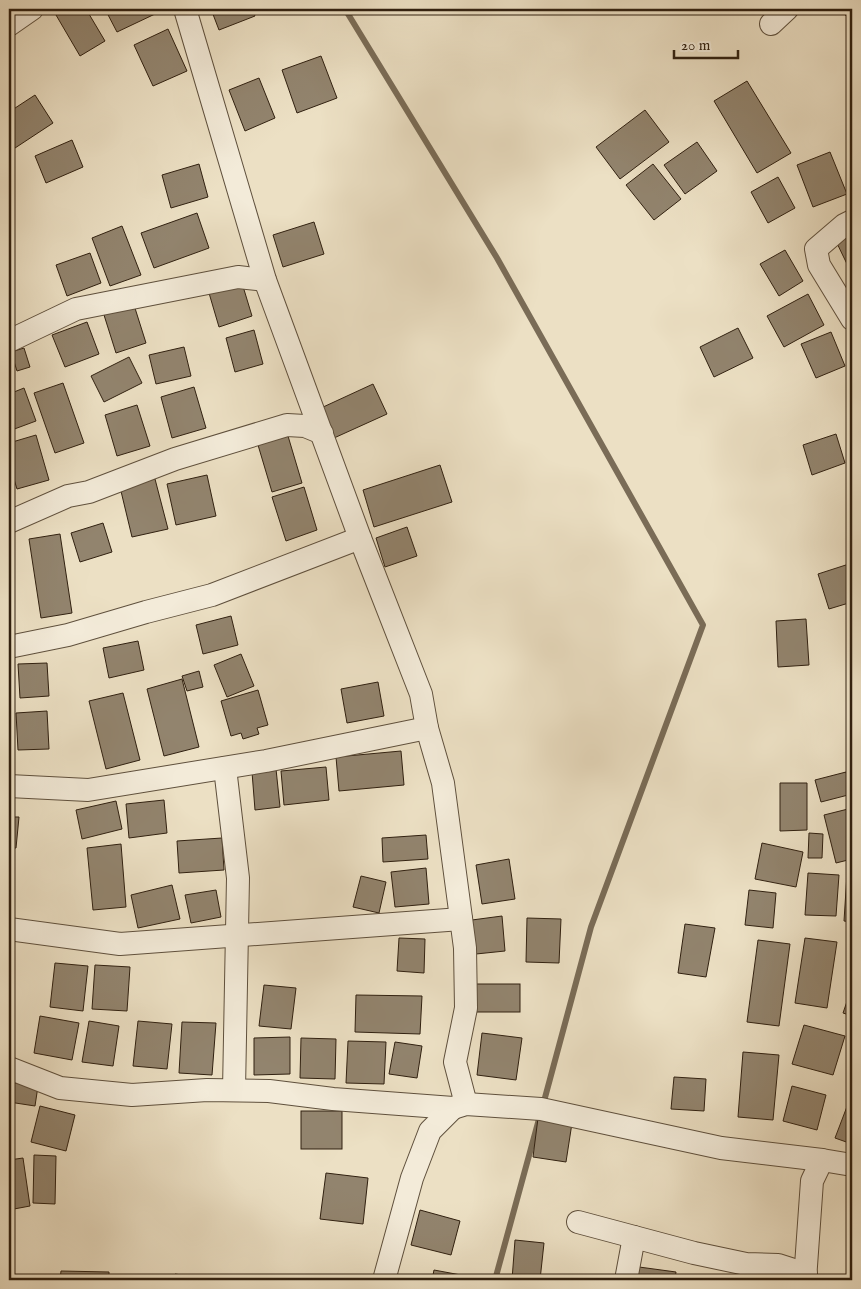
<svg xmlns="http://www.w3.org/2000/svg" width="861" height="1289" font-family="'IM FELL English',serif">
<rect width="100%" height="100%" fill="#ece0c4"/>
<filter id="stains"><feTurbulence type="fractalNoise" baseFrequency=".004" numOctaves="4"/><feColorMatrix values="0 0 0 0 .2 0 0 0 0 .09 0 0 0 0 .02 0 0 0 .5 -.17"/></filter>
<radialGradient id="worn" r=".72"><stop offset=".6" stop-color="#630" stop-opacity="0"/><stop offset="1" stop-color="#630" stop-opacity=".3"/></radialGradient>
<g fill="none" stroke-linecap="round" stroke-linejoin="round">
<g stroke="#7a6c57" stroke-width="6">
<path d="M 345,9 L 497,258 L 703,625 L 591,927 L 543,1105"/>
<path d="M 495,1280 L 539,1119"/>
</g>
</g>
<g fill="#92846e" stroke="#302010">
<path d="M 67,9 L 86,9 L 105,41 L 80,56 L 56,15 Z"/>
<path d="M 105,9 L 153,9 L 155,14 L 117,32 Z"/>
<path d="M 211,9 L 252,9 L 255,16 L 219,30 Z"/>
<path d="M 841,9 L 852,9 L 852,19 L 850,21 Z"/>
<path d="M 168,29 L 187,71 L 153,86 L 134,45 Z"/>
<path d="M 321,56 L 337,98 L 297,113 L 282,70 Z"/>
<path d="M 259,78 L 275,118 L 245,131 L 229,90 Z"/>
<path d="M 747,81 L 791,153 L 757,173 L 714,101 Z"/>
<path d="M 35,95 L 53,123 L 12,150 L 9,146 L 9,112 Z"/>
<path d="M 645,110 L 669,142 L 620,179 L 596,147 Z"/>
<path d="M 72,140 L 83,167 L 46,183 L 35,156 Z"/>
<path d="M 697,142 L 717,171 L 685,194 L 664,165 Z"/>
<path d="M 830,152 L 847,194 L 813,207 L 797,165 Z"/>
<path d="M 199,164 L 208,197 L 171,208 L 162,175 Z"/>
<path d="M 653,164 L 681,199 L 654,220 L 626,185 Z"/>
<path d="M 778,177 L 795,208 L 768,223 L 751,192 Z"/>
<path d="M 197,213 L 209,248 L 154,268 L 141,233 Z"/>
<path d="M 314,222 L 324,254 L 283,267 L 273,235 Z"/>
<path d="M 122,226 L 141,275 L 110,286 L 92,238 Z"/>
<path d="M 852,226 L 852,261 L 847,264 L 833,235 Z"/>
<path d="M 785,250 L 803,281 L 779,296 L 760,264 Z"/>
<path d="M 90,253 L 101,283 L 67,296 L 56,265 Z"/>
<path d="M 242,283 L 252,316 L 219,327 L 209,293 Z"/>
<path d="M 808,294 L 824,325 L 784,347 L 767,316 Z"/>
<path d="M 134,305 L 146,343 L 116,353 L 104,315 Z"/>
<path d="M 87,322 L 99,354 L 65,367 L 52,335 Z"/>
<path d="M 738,328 L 753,358 L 714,377 L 700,347 Z"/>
<path d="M 254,330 L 263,364 L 235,372 L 226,338 Z"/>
<path d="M 831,332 L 845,366 L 816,378 L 801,344 Z"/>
<path d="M 184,347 L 191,376 L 156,384 L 149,355 Z"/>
<path d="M 24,348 L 30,367 L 17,371 L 11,352 Z"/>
<path d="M 129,357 L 142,383 L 104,402 L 91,376 Z"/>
<path d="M 63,383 L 84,443 L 55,453 L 34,393 Z"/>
<path d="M 373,384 L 387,414 L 334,438 L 321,408 Z"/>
<path d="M 194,387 L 206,428 L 172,438 L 161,397 Z"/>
<path d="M 24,388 L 36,421 L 9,431 L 9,394 Z"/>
<path d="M 137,405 L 150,446 L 117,456 L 105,415 Z"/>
<path d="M 836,434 L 845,463 L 812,475 L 803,445 Z"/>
<path d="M 36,435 L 49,480 L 17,489 L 9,463 L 9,443 Z"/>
<path d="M 288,436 L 302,483 L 272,492 L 258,445 Z"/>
<path d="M 440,465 L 452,502 L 374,527 L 363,490 Z"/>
<path d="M 207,475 L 216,516 L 176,525 L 167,484 Z"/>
<path d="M 155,479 L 168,529 L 132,537 L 120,487 Z"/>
<path d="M 304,487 L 317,530 L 286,541 L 272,497 Z"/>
<path d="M 103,523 L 112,552 L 80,562 L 71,533 Z"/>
<path d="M 407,527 L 417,556 L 385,567 L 376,538 Z"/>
<path d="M 60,534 L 72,613 L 41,618 L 29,539 Z"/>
<path d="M 852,563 L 852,602 L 829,609 L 818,574 Z"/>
<path d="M 231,616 L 238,645 L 203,654 L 196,625 Z"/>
<path d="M 806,619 L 809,665 L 778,667 L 776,621 Z"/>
<path d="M 138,641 L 144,670 L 109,678 L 103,648 Z"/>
<path d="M 241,654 L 254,686 L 227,697 L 214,665 Z"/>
<path d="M 47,663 L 49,696 L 20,698 L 18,664 Z"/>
<path d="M 199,671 L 203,687 L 187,691 L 182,676 Z"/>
<path d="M 182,679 L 199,747 L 164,756 L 147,689 Z"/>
<path d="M 378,682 L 384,716 L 347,723 L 341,689 Z"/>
<path d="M 258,690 L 268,725 L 257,728 L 259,734 L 243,739 L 241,733 L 231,736 L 221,701 Z"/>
<path d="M 123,693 L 140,760 L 106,769 L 89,701 Z"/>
<path d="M 47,711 L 49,749 L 18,750 L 16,713 Z"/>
<path d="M 401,751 L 404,785 L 339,791 L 336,757 Z"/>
<path d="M 326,767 L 329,800 L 284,805 L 281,771 Z"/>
<path d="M 276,769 L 280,807 L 255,810 L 252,772 Z"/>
<path d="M 846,772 L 852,794 L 821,802 L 815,780 Z"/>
<path d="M 780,783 L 807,783 L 807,830 L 780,831 Z"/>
<rect x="9" y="795" width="4" height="14"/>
<path d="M 164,800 L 167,833 L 129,838 L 126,804 Z"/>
<path d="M 116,801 L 122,829 L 82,839 L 76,810 Z"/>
<path d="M 852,808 L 852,859 L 836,863 L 824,815 Z"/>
<path d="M 9,817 L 19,817 L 16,848 L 9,848 Z"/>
<path d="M 809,833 L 823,834 L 822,858 L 808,858 Z"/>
<path d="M 426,835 L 428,859 L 383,862 L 382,838 Z"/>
<path d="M 222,838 L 224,870 L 179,873 L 177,841 Z"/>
<path d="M 762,843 L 803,852 L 796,887 L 755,879 Z"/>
<path d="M 121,844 L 126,907 L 93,910 L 87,848 Z"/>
<path d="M 509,859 L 515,899 L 482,904 L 476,865 Z"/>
<path d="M 426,868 L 429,904 L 395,907 L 391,872 Z"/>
<path d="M 808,873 L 839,875 L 836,916 L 805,915 Z"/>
<path d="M 847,874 L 852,874 L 852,922 L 844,921 Z"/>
<path d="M 361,876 L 386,882 L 379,913 L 353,907 Z"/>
<path d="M 172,885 L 180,919 L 138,928 L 131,895 Z"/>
<path d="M 216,890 L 221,917 L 191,923 L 185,895 Z"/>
<path d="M 749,890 L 776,893 L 773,928 L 745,925 Z"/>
<path d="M 502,916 L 505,951 L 476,954 L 472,920 Z"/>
<path d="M 527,918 L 561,919 L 559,963 L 526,962 Z"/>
<path d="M 685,924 L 715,928 L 706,977 L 678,973 Z"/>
<path d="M 399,938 L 425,939 L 424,973 L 397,971 Z"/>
<path d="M 805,938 L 837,942 L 827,1008 L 795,1003 Z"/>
<path d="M 758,940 L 790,944 L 779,1026 L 747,1022 Z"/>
<path d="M 55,963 L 88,966 L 83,1011 L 50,1007 Z"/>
<path d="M 95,965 L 130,967 L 127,1011 L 92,1009 Z"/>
<rect x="473" y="984" width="47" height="28"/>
<path d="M 264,985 L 296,988 L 291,1029 L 259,1026 Z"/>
<path d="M 852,987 L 852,1016 L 843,1013 Z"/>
<path d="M 356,995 L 422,996 L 420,1034 L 355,1032 Z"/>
<path d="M 40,1016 L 79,1023 L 72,1060 L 34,1053 Z"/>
<path d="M 89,1021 L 119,1026 L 113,1066 L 82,1062 Z"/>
<path d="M 138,1021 L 172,1024 L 167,1069 L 133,1066 Z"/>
<path d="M 182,1022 L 216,1023 L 212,1075 L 179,1073 Z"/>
<path d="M 804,1025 L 845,1036 L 833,1075 L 792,1064 Z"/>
<path d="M 482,1033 L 522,1038 L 516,1080 L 477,1075 Z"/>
<path d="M 290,1037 L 290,1074 L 254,1075 L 254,1038 Z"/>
<path d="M 301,1038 L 336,1039 L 335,1079 L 300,1078 Z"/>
<path d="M 348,1041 L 386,1042 L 384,1084 L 346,1083 Z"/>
<path d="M 395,1042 L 422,1046 L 417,1078 L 389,1074 Z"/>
<path d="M 743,1052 L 779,1055 L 773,1120 L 738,1117 Z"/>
<path d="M 674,1077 L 706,1079 L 704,1111 L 671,1109 Z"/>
<path d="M 9,1082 L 38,1086 L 35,1106 L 9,1102 Z"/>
<path d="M 792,1086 L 826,1095 L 817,1130 L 783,1121 Z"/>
<path d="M 851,1096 L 852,1096 L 852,1144 L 835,1138 Z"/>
<path d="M 40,1106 L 75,1115 L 66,1151 L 31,1142 Z"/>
<rect x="301" y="1111" width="41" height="38"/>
<path d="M 538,1118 L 572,1123 L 566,1162 L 533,1157 Z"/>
<path d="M 34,1155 L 56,1156 L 55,1204 L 33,1203 Z"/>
<path d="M 23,1158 L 30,1206 L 14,1209 L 9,1160 Z"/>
<path d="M 326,1173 L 368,1178 L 363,1224 L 320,1219 Z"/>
<path d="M 420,1210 L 460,1221 L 451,1255 L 411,1245 Z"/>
<path d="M 515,1240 L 544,1243 L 540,1280 L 512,1280 Z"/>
<path d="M 639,1267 L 676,1272 L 675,1280 L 637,1280 Z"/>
<path d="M 434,1270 L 477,1278 L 477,1280 L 432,1280 Z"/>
<path d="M 61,1271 L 109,1272 L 109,1280 L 60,1280 Z"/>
<path d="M 175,1274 L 215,1280 L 174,1280 Z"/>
</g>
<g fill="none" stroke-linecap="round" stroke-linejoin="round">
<g stroke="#5f503d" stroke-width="24">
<g id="minor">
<path d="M 185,9 L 265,280 L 360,538 L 421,694 L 427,728 L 443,783 L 465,948 L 466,1008 L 455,1062 L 466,1104"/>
<path d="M 771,24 L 787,9"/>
<path d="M 9,25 L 32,9"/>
<path d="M 852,221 L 844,225 L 816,249 L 819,265 L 852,319"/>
<path d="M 9,341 L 76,309 L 238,277 L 265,280"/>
<path d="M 9,522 L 68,496 L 89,492 L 175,459 L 287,425 L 305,426 L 322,433"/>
<path d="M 9,647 L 68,635 L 146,612 L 212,595 L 360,538"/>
<path d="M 225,768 L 238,878 L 234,1090"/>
<path d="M 9,786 L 88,790 L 266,761 L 427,728"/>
<path d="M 9,929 L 120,944 L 461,919"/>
<path d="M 9,1068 L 60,1088 L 132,1095 L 207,1090 L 269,1091 L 333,1099 L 453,1108 L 466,1104 L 541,1109 L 721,1148 L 822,1160 L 852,1165"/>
<path d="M 578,1222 L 694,1253 L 746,1264 L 778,1265 L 806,1274"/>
<path d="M 384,1280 L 412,1178 L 430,1131 L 453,1108"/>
<path d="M 626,1280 L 634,1237"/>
<path d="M 805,1280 L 812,1181 L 822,1160"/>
</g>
</g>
<use href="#minor" stroke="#f3ebd9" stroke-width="22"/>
</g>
<rect width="861" height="1289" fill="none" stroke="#ece0c4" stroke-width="30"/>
<rect x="10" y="10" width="841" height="1269" fill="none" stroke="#302010" stroke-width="2.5"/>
<rect x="15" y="15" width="831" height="1259" fill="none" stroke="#302010"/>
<path d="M674 50v8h64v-8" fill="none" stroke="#302010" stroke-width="2.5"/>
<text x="681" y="50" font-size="15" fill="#302010" stroke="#f3ebd9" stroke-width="4" paint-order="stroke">20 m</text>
<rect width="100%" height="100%" filter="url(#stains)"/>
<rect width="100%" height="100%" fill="url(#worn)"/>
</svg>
